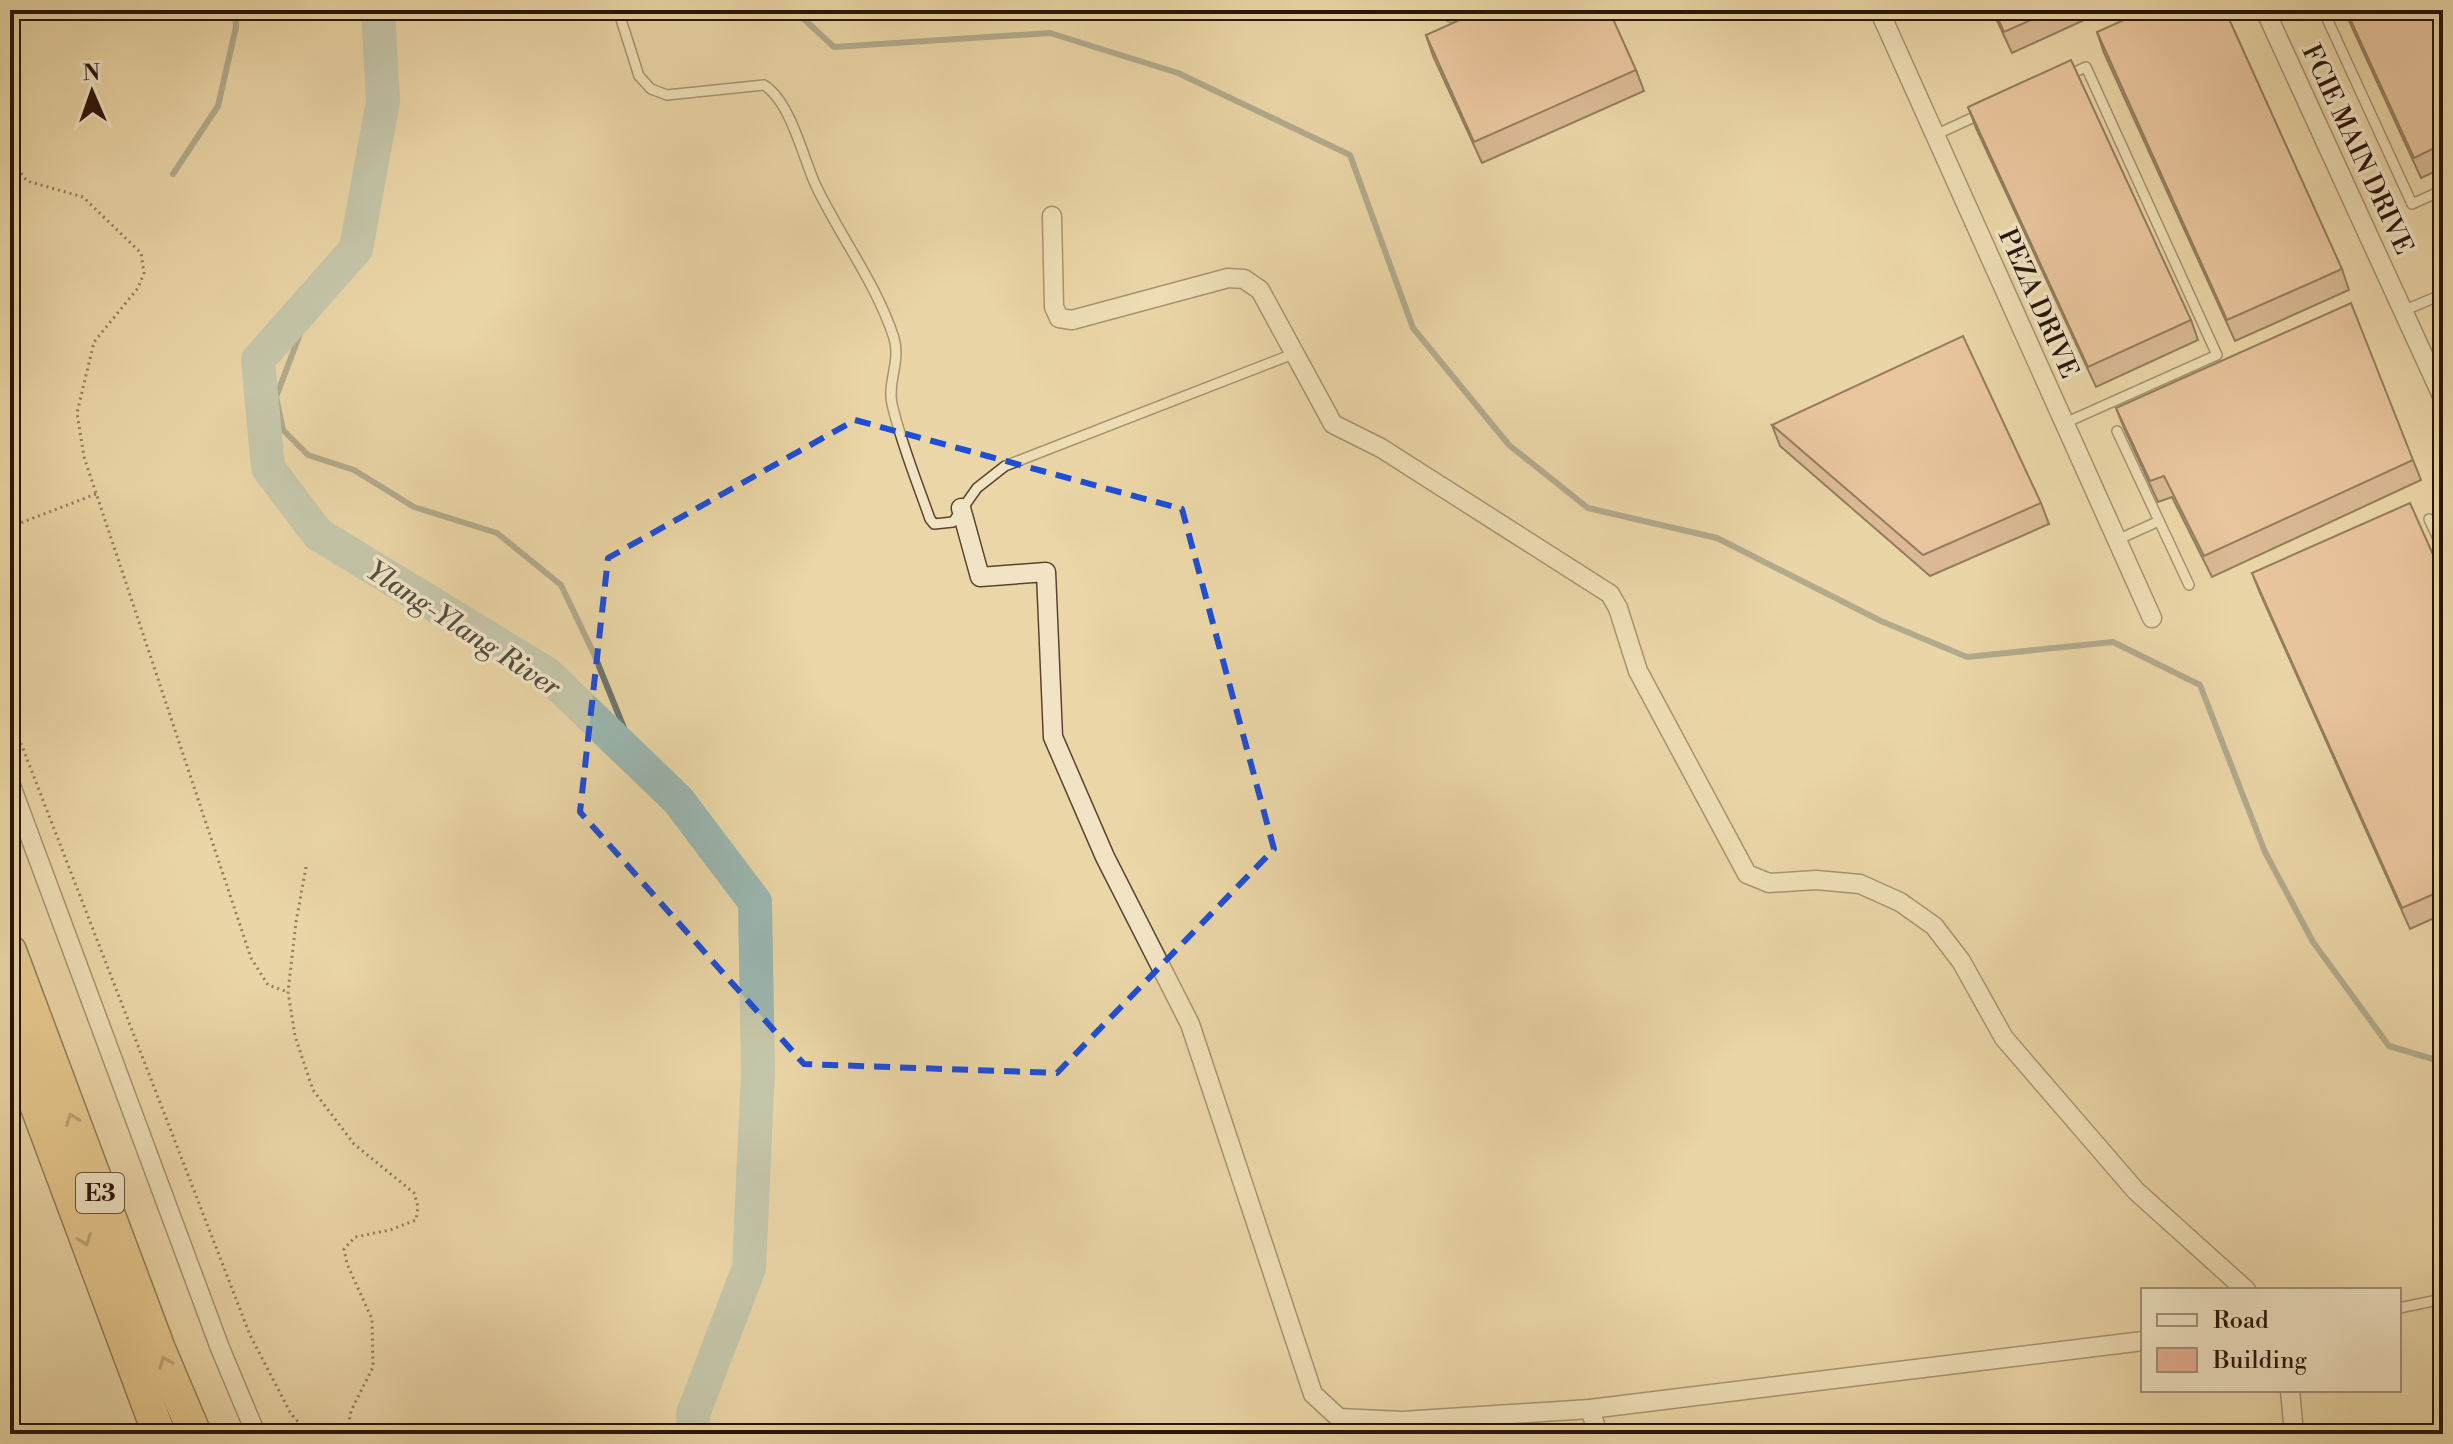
<svg xmlns="http://www.w3.org/2000/svg" width="2453" height="1444" font-family="'Libre Bodoni',serif">
<rect width="100%" height="100%" fill="#ead6a6"/>
<filter id="stains"><feTurbulence type="fractalNoise" baseFrequency=".0025" numOctaves="4"/><feColorMatrix values="0 0 0 0 .2 0 0 0 0 .09 0 0 0 0 .02 0 0 0 .5 -.17"/></filter>
<radialGradient id="worn" r=".72"><stop offset=".6" stop-color="#630" stop-opacity="0"/><stop offset="1" stop-color="#630" stop-opacity=".3"/></radialGradient>
<g fill="none" stroke-linecap="round" stroke-linejoin="round">
<g stroke="#6e766e" stroke-width="6">
<path d="M 794,10 L 834,47 L 1050,33 L 1178,73 L 1350,155 L 1413,328 L 1509,445 L 1588,508 L 1717,538 L 1881,621 L 1967,657 L 2113,642 L 2200,685 L 2265,852 L 2313,942 L 2389,1046 L 2443,1062"/>
<path d="M 173,174 L 218,106 L 236,27 L 235,10"/>
<path d="M 314,297 L 276,397 L 283,430 L 308,455 L 354,470 L 414,507 L 497,533 L 561,585 L 594,654 L 637,760"/>
</g>
<path stroke="#9bb7b1" stroke-width="34" d="M 378,10 L 383,101 L 356,249 L 258,360 L 268,468 L 318,534 L 546,673 L 678,800 L 755,902 L 758,1072 L 749,1268 L 693,1414 L 694,1434"/>
<g stroke="#5a4430" stroke-width="12">
<g id="service">
<path d="M 618,10 L 639,76 L 651,89 L 667,95 L 764,85 C 791,102 803,158 816,186 C 841,238 876,283 894,338 C 901,362 887,382 892,404 C 901,443 917,482 930,519 L 934,524 L 953,522 L 977,488 L 1005,466 L 1293,354"/>
<path d="M 1442,10 L 1450,17 L 1466,17 L 1482,10"/>
<path d="M 2323,10 L 2412,204 L 2443,190"/>
<path d="M 1935,135 L 1983,113"/>
<path d="M 2403,311 L 2443,294"/>
<path d="M 2065,423 L 2217,355 L 2086,67 L 2066,76"/>
<path d="M 2117,431 L 2189,585"/>
<path d="M 2429,519 L 2443,549"/>
<path d="M 2117,540 L 2159,521"/>
<path d="M 2399,1308 L 2443,1299"/>
</g>
</g>
<g stroke="#5a4430" stroke-width="21">
<g id="minor">
<path d="M 1879,10 L 2152,618"/>
<path d="M 2265,10 L 2443,398"/>
<path d="M 1052,216 L 1054,307 L 1059,318 L 1072,320 L 1228,278 L 1244,279 L 1260,290 L 1333,424 L 1381,448 L 1610,594 L 1618,608 L 1638,671 L 1747,874 L 1769,883 L 1816,880 L 1860,884 L 1900,902 L 1934,926 L 1961,961 L 2004,1038 L 2136,1191 L 2246,1290"/>
<path d="M 961,508 L 980,577 L 1046,572 L 1053,737 L 1105,857 L 1190,1024 L 1313,1394 L 1339,1418 L 1402,1421 L 1590,1409 L 2143,1341"/>
<path d="M 10,783 L 220,1348 L 256,1434"/>
<path d="M 2290,1390 L 2294,1434"/>
<path d="M 1590,1409 L 1598,1434"/>
</g>
</g>
<g stroke="#2a1409" stroke-width="35">
<g id="motorway">
<path d="M 10,951 L 159,1349 L 195,1434"/>
<path d="M 10,1035 L 159,1434"/>
</g>
</g>
<g stroke="#2a1409" stroke-width="3" stroke-dasharray="2 4" stroke-linecap="butt">
<path d="M 10,159 L 27,181 L 83,197 L 141,253 L 144,273 L 138,288 L 94,342 L 77,413 L 84,457 L 251,958 L 268,985 L 288,992"/>
<path d="M 10,527 L 96,494"/>
<path d="M 10,715 L 250,1335 L 291,1414 L 309,1434"/>
<path d="M 306,867 L 296,922 L 288,992 L 295,1036 L 313,1090 L 354,1144 L 414,1193 L 418,1207 L 416,1220 L 390,1230 L 355,1237 L 344,1249 L 347,1264 L 372,1319 L 373,1367 L 351,1411 L 347,1434"/>
</g>
<use href="#service" stroke="#f1e4c5" stroke-width="9"/>
<use href="#minor" stroke="#f1e4c5" stroke-width="18"/>
<use href="#motorway" stroke="#e5bb73" stroke-width="32"/>
</g>
<g fill="#c8987e" stroke="#2a1409" stroke-width="2">
<path d="M 1944,10 L 1962,10 L 1947,17 Z"/>
<path d="M 1992,10 L 2106,10 L 2012,53 Z"/>
<path d="M 2344,10 L 2443,10 L 2443,168 L 2421,178 Z"/>
<path d="M 2097,32 L 2342,269 L 2349,290 L 2235,341 L 2104,53 Z"/>
<path d="M 1426,35 L 1636,70 L 1644,91 L 1482,163 L 1433,56 Z"/>
<path d="M 1968,107 L 2191,320 L 2198,340 L 2096,387 L 1976,128 Z"/>
<path d="M 2116,408 L 2413,460 L 2421,480 L 2212,577 L 2172,497 L 2158,502 L 2124,428 Z"/>
<path d="M 1772,425 L 2041,503 L 2049,524 L 1930,576 L 1780,446 Z"/>
<path d="M 2252,573 L 2443,577 L 2443,914 L 2410,929 L 2260,593 Z"/>
</g>
<g fill="#e8b193" stroke="#2a1409" stroke-width="2">
<path d="M 1482,10 L 1609,10 L 1636,70 L 1474,142 L 1426,35 Z"/>
<path d="M 1994,10 L 2053,10 L 2004,32 Z"/>
<path d="M 2146,10 L 2225,10 L 2342,269 L 2227,320 L 2097,32 Z"/>
<path d="M 2346,10 L 2443,10 L 2443,144 L 2414,158 Z"/>
<path d="M 2071,60 L 2191,320 L 2088,367 L 1968,107 Z"/>
<path d="M 2351,303 L 2413,460 L 2204,556 L 2164,476 L 2150,481 L 2116,408 Z"/>
<path d="M 1963,336 L 2041,503 L 1923,555 L 1772,425 Z"/>
<path d="M 2410,503 L 2443,577 L 2443,890 L 2402,908 L 2252,573 Z"/>
</g>
<defs><path id="oneway-chevron" d="M-2-3.5L2.5 0L-2 3.5" fill="none" stroke-width="1.6" stroke-linecap="round" stroke-linejoin="round" transform="scale(2)"/></defs>
<g stroke="#88683e">
<use href="#oneway-chevron" transform="translate(72 1119) rotate(-110)"/>
<use href="#oneway-chevron" transform="translate(85 1240) rotate(70)"/>
<use href="#oneway-chevron" transform="translate(165 1362) rotate(-112)"/>
</g>
<path d="M0 0H2453V1444H0ZM 855,420 L 1182,509 L 1274,849 L 1057,1073 L 804,1064 L 580,812 L 608,558 Z" fill="#ead6a6" fill-opacity=".55" fill-rule="evenodd"/>
<path fill="none" stroke="#1d4ed8" stroke-width="6" stroke-dasharray="16 10" stroke-linejoin="round" d="M 855,420 L 1182,509 L 1274,849 L 1057,1073 L 804,1064 L 580,812 L 608,558 Z"/>
<g text-anchor="middle" stroke-width="7" stroke-linejoin="round" paint-order="stroke">
<rect fill="#f1e4c5" stroke="#665241" stroke-width="2" x="76" y="1173" width="48" height="40" rx="6"/>
<g font-size="24" font-weight="bold" fill="#2a1409">
<text x="100" y="1201">E3</text>
</g>
<g font-size="26" fill="#2a1409" stroke="#f1e4c5">
<text transform="translate(2358 149) rotate(65)" y="9">FCIE MAIN DRIVE</text>
<text transform="translate(2039 303) rotate(66)" y="9">PEZA DRIVE</text>
</g>
<g font-size="28" font-style="italic" fill="#524d44" stroke="#f1e4c5">
<text transform="translate(464 628) rotate(33)" y="10">Ylang-Ylang River</text>
</g>
</g>
<rect width="2453" height="1444" fill="none" stroke="#ead6a6" stroke-width="40"/>
<rect x="12" y="12" width="2429" height="1420" fill="none" stroke="#2a1409" stroke-width="4"/>
<rect x="20" y="20" width="2413" height="1404" fill="none" stroke="#2a1409" stroke-width="2"/>
<rect x="2141" y="1288" width="260" height="104" fill="#f1e4c5" stroke="#a1917a" stroke-width="2"/>
<rect x="2157" y="1314" width="40" height="12" fill="#f1e4c5" stroke="#a1917a" stroke-width="2"/>
<text x="2213" y="1328" font-size="24" fill="#2a1409">Road</text>
<rect x="2157" y="1348" width="40" height="24" fill="#e8b193" stroke="#a1917a" stroke-width="2"/>
<text x="2213" y="1368" font-size="24" fill="#2a1409">Building</text>
<g transform="translate(92 92) rotate(358)" stroke="#f1e4c5" stroke-width="6" paint-order="stroke">
<path d="M0-6L14 30L0 20L-14 30Z" fill="#2a1409"/>
<text y="-12" font-size="22" font-weight="bold" text-anchor="middle" fill="#2a1409">N</text>
</g>
<rect width="100%" height="100%" filter="url(#stains)"/>
<rect width="100%" height="100%" fill="url(#worn)"/>
</svg>
